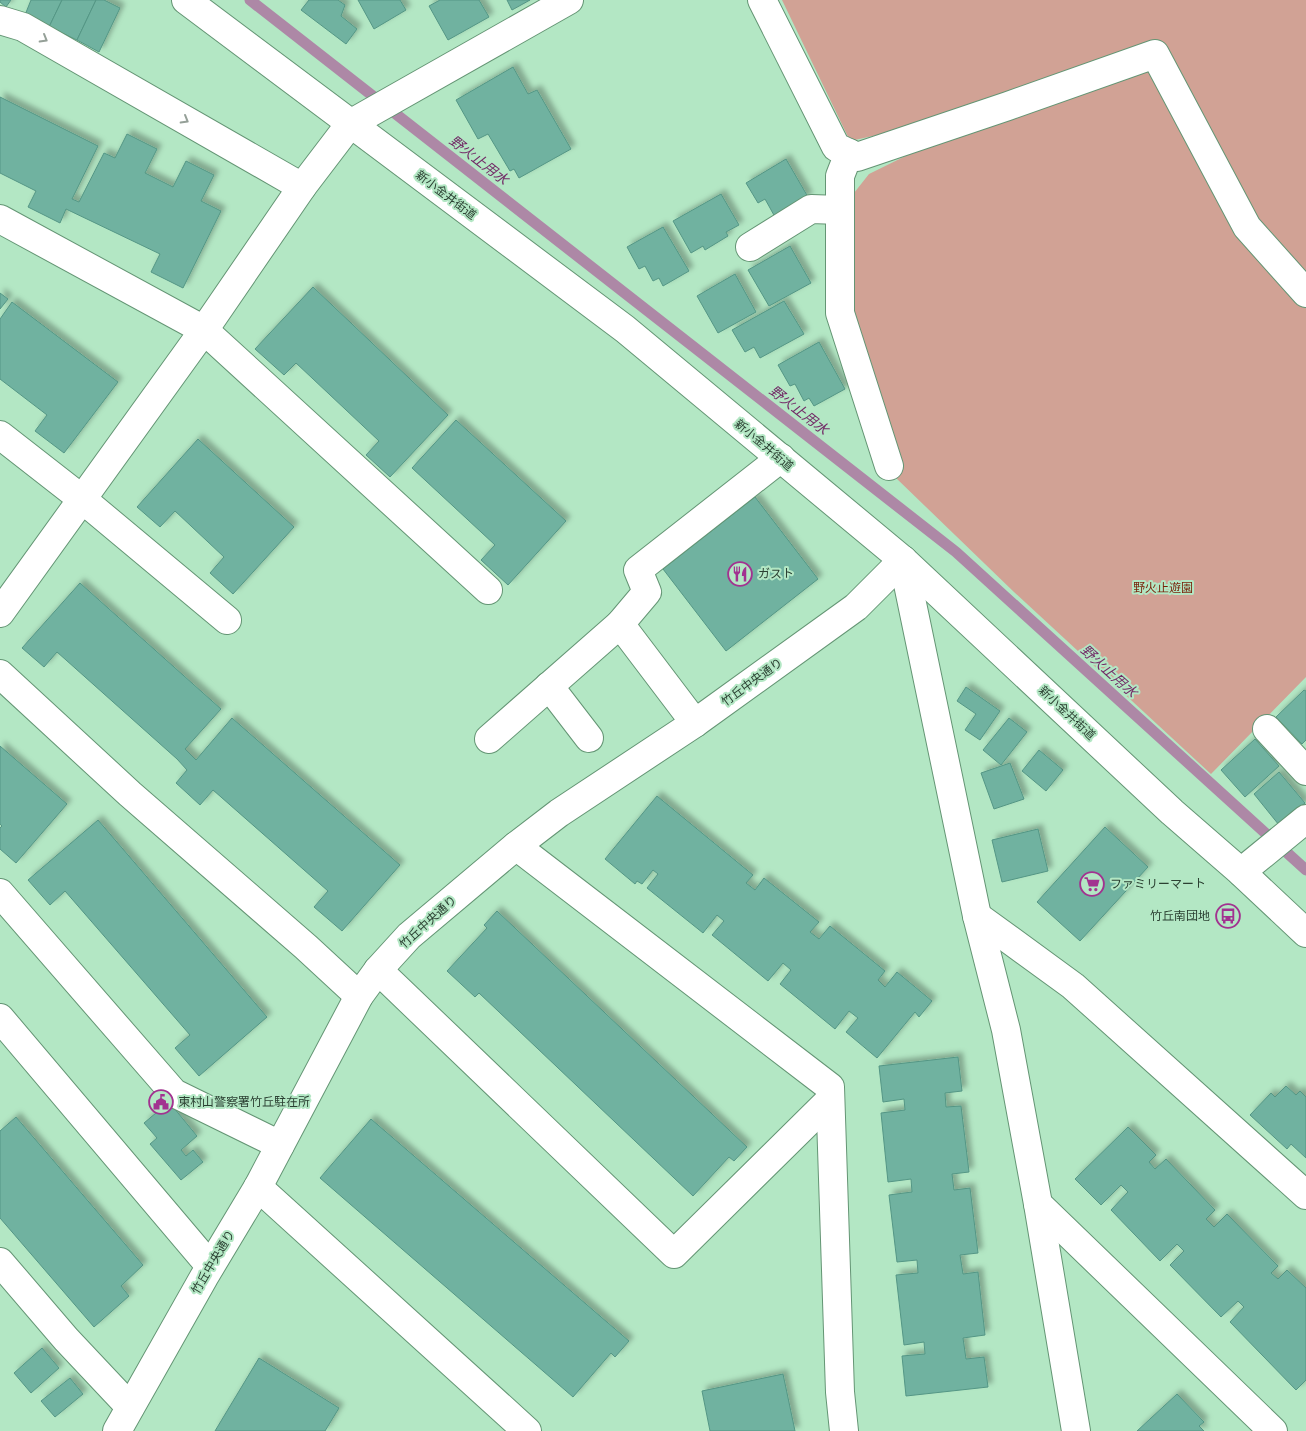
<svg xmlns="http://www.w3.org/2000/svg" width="1306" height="1431" font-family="Montserrat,'Noto Sans JP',sans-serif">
<defs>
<filter id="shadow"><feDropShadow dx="4.5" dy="-4.5" stdDeviation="2.5" flood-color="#0004"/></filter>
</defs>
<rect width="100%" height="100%" fill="#b3e7c4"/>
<path fill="#d1a295" d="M 782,0 L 1306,0 L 1306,677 L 1211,774 L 1014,592 L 896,478 L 902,470 L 853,313 L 854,193 L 869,174 L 1005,107 L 850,141 Z"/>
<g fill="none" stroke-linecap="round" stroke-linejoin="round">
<path stroke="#ad88a6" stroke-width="11" d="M 250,0 L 956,552 L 1306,870"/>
</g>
<g fill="#70b2a0" stroke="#549685" filter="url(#shadow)">
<path d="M 0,0 L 11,0 L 6,7 L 0,2 Z"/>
<path d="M 31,0 L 62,0 L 49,27 L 25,15 Z"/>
<path d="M 62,0 L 96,0 L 77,40 L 49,27 Z"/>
<path d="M 96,0 L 104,0 L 120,8 L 99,52 L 77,40 Z"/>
<path d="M 309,0 L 338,0 L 345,5 L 341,16 L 357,29 L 346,44 L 301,10 Z"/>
<path d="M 358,0 L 400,0 L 406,10 L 374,29 Z"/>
<path d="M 440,0 L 479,0 L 489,17 L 448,40 L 429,6 Z"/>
<path d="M 507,0 L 530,0 L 512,10 Z"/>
<path d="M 513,67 L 528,94 L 537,90 L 571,149 L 519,178 L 514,169 L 510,171 L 488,134 L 478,139 L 456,100 Z"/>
<path d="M 0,97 L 98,146 L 72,199 L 79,202 L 104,153 L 115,158 L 127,134 L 157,149 L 145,173 L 173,187 L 186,161 L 214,175 L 201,201 L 221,211 L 183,288 L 151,272 L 160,254 L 66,209 L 60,223 L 28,207 L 36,191 L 0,173 Z"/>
<path d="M 786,159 L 808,197 L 775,217 L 765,199 L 758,203 L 746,183 Z"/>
<path d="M 721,194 L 739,225 L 726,232 L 728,236 L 705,250 L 703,246 L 691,253 L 673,221 Z"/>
<path d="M 663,227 L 689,271 L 663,286 L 659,278 L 653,281 L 645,266 L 639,269 L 627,247 Z"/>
<path d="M 790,246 L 811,283 L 769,306 L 748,270 Z"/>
<path d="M 735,274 L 756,312 L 718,333 L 697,296 Z"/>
<path d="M 313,287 L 448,415 L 390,477 L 366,455 L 379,441 L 296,363 L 284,375 L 255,349 Z"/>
<path d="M 0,293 L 8,299 L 0,309 Z"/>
<path d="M 784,301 L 804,334 L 760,358 L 754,347 L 745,352 L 732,330 Z"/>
<path d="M 12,302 L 118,382 L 64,453 L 35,431 L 47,415 L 0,379 L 0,319 Z"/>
<path d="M 819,342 L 845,389 L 814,406 L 809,398 L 804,401 L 795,384 L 790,386 L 778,365 Z"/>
<path d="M 456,420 L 566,521 L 508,585 L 481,560 L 495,545 L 412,468 Z"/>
<path d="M 198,439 L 294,527 L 233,594 L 210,573 L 224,557 L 175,511 L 160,527 L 137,507 Z"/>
<path d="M 755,497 L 818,579 L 726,651 L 663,569 Z"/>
<path d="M 80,583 L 221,709 L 185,749 L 196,760 L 232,718 L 400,865 L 342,931 L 314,907 L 328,891 L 213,790 L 200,805 L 176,783 L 187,770 L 177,759 L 57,652 L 44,667 L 22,648 Z"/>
<path d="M 966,687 L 1000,711 L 980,740 L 965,730 L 976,714 L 957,701 Z"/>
<path d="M 1304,690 L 1306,691 L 1306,740 L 1302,744 L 1276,717 Z"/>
<path d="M 1009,718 L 1027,732 L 1001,765 L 983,750 Z"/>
<path d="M 1255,739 L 1279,766 L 1245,797 L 1221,770 Z"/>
<path d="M 0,746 L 67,804 L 16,863 L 0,849 L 0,828 L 2,826 L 0,824 Z"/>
<path d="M 1039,750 L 1063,770 L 1046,791 L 1022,771 Z"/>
<path d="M 1010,763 L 1024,799 L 994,809 L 981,773 Z"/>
<path d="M 1279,772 L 1305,803 L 1279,825 L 1254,794 Z"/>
<path d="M 657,796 L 753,875 L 746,883 L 755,890 L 764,878 L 819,922 L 810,932 L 819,939 L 830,926 L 885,971 L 878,980 L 885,987 L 897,972 L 932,1001 L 919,1017 L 915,1012 L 877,1058 L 846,1032 L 858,1018 L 849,1011 L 835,1029 L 780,984 L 791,970 L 783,963 L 768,981 L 712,935 L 724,921 L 717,915 L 703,933 L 647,888 L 658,874 L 653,870 L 642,884 L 637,881 L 635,884 L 605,859 Z"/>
<path d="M 98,820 L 267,1017 L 199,1076 L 175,1048 L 190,1035 L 65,891 L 50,905 L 28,880 Z"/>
<path d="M 1105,827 L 1148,867 L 1080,941 L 1037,902 Z"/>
<path d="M 1038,829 L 1048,871 L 1002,882 L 992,840 Z"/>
<path d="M 497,911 L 747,1147 L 734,1161 L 729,1157 L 693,1196 L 479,993 L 475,997 L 447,971 L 487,928 L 484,925 Z"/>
<path d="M 958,1057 L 962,1091 L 945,1093 L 946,1107 L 961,1106 L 969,1172 L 952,1174 L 954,1190 L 970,1188 L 978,1253 L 960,1255 L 963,1274 L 978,1272 L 985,1335 L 963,1338 L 966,1359 L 984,1357 L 988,1387 L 906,1396 L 902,1356 L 925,1354 L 924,1342 L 904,1345 L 896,1275 L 918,1273 L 917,1260 L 897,1262 L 889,1195 L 912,1192 L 911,1179 L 888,1182 L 881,1113 L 905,1110 L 904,1099 L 883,1102 L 879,1066 Z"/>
<path d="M 1286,1086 L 1296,1095 L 1300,1091 L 1306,1097 L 1306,1158 L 1291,1144 L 1287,1149 L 1250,1115 L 1271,1093 L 1275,1097 Z"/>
<path d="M 169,1102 L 197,1136 L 181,1150 L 186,1156 L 193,1150 L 203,1162 L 181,1180 L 150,1144 L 157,1138 L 144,1123 Z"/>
<path d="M 16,1117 L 143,1265 L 121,1286 L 129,1296 L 94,1327 L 0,1218 L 0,1131 Z"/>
<path d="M 371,1119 L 629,1341 L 615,1357 L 611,1353 L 573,1397 L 320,1178 Z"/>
<path d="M 1128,1127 L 1156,1155 L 1149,1162 L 1155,1169 L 1166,1159 L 1215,1210 L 1206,1219 L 1214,1227 L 1227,1214 L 1278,1266 L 1271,1273 L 1278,1279 L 1287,1270 L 1306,1288 L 1306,1380 L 1296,1390 L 1230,1322 L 1244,1307 L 1238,1301 L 1221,1317 L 1170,1265 L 1184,1251 L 1177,1244 L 1160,1261 L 1111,1210 L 1128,1192 L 1121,1185 L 1101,1205 L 1075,1179 Z"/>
<path d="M 42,1348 L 59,1368 L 31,1393 L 14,1373 Z"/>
<path d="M 259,1358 L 339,1408 L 325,1431 L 215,1431 Z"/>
<path d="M 783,1374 L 795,1431 L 710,1431 L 702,1391 Z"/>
<path d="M 70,1378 L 83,1394 L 55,1417 L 41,1401 Z"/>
<path d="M 1177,1394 L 1204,1422 L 1199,1426 L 1204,1431 L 1137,1431 Z"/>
</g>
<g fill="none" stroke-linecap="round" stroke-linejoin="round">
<g stroke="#649574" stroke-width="30">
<g id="minor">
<path d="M 762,0 L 836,147 L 857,157 L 1008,106 L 1155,54 L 1247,227 L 1306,293"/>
<path d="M 0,20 L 23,27 L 302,187"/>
<path d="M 849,153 L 840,176 L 840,313 L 889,466"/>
<path d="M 0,219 L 204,330 L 488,590"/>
<path d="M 750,247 L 811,209 L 840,210"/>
<path d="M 0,435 L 82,499 L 227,620"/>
<path d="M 903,560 L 977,916 L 1006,1030 L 1038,1204 L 1076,1431"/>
<path d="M 0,613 L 204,330 L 302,187 L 350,124 L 569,0"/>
<path d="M 620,624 L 695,723"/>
<path d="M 0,674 L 130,794 L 306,947 L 359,996"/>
<path d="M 549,686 L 589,738"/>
<path d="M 1267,729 L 1306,771"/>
<path d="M 489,739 L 620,624 L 647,592 L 638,570 L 781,458"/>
<path d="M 516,846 L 830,1087 L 840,1392 L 844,1431"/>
<path d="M 1241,872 L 1306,819"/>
<path d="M 0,893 L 174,1093 L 280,1145"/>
<path d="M 977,916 L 1073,986 L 1306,1195"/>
<path d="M 378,970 L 674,1254 L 830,1100"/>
<path d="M 0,1018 L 210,1266"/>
<path d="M 258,1187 L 527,1431"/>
<path d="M 1038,1204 L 1273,1431"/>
<path d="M 0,1262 L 66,1339 L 130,1407"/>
<path d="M 117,1431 L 204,1277 L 258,1187 L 359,996 L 378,970 L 409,936 L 516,846 L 559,813 L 695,723 L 856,607 L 903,560"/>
</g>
</g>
<g stroke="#649574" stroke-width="30">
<path id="major" d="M 186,0 L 625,329 L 903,560 L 1172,812 L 1241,872 L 1306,933"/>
</g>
<use href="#minor" stroke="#fff" stroke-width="28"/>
<use href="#major" stroke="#fff" stroke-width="28"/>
</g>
<defs><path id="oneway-chevron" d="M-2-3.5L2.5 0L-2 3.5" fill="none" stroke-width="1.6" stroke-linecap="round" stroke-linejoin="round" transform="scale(1.25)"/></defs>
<g stroke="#95a098">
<use href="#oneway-chevron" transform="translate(44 39) rotate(30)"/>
<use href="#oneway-chevron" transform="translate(185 120) rotate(30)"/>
</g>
<defs>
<g id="restaurant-ring" transform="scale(1.25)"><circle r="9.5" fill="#b3e7c4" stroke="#a23290" stroke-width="1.5"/><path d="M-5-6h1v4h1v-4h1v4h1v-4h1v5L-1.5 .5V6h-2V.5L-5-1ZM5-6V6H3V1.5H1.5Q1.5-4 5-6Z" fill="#a23290"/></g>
<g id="supermarket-ring" transform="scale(1.25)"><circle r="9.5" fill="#b3e7c4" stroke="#a23290" stroke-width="1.5"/><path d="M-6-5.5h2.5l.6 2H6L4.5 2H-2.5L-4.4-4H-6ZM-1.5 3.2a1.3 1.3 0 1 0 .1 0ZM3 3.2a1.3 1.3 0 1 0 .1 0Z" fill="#a23290"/></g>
<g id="bus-ring" transform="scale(1.25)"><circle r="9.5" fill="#b3e7c4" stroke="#a23290" stroke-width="1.5"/><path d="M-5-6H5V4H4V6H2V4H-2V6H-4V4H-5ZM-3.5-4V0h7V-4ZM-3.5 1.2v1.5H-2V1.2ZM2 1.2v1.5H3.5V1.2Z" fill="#a23290"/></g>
<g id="civic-ring" transform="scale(1.25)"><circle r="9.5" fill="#b3e7c4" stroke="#a23290" stroke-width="1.5"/><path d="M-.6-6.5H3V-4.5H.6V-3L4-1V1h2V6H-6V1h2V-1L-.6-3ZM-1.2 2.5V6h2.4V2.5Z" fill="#a23290"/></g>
</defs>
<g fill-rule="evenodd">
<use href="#restaurant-ring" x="740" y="574"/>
<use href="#supermarket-ring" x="1092" y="884"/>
<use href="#bus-ring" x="1228" y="916"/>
<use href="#civic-ring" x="161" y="1102"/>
</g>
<g text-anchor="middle" stroke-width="4" stroke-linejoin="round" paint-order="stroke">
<g font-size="12" fill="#2b4032" stroke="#b3e7c4">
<text transform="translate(446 195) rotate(37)" y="4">新小金井街道</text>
<text transform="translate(764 445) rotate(40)" y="4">新小金井街道</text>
<text transform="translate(752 682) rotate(-36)" y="4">竹丘中央通り</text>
<text transform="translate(1067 713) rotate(43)" y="4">新小金井街道</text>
<text transform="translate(428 922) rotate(-42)" y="4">竹丘中央通り</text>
<text transform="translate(213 1262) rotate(-59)" y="4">竹丘中央通り</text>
</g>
<g font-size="12" fill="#2b4032" stroke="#b3e7c4" text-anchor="start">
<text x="758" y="578">ガスト</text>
<text x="1110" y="888">ファミリーマート</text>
<text x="1210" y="920" text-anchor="end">竹丘南団地</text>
<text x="178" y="1106">東村山警察署竹丘駐在所</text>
</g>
<g font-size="12" fill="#781f08" stroke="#b3e7c4">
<text x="1163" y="592">野火止遊園</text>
</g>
<g font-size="14" font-style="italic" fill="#732b67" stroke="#b3e7c4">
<text transform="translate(479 160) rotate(38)" y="5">野火止用水</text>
<text transform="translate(799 410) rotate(38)" y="5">野火止用水</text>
<text transform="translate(1109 671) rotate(42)" y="5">野火止用水</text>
</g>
</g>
</svg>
